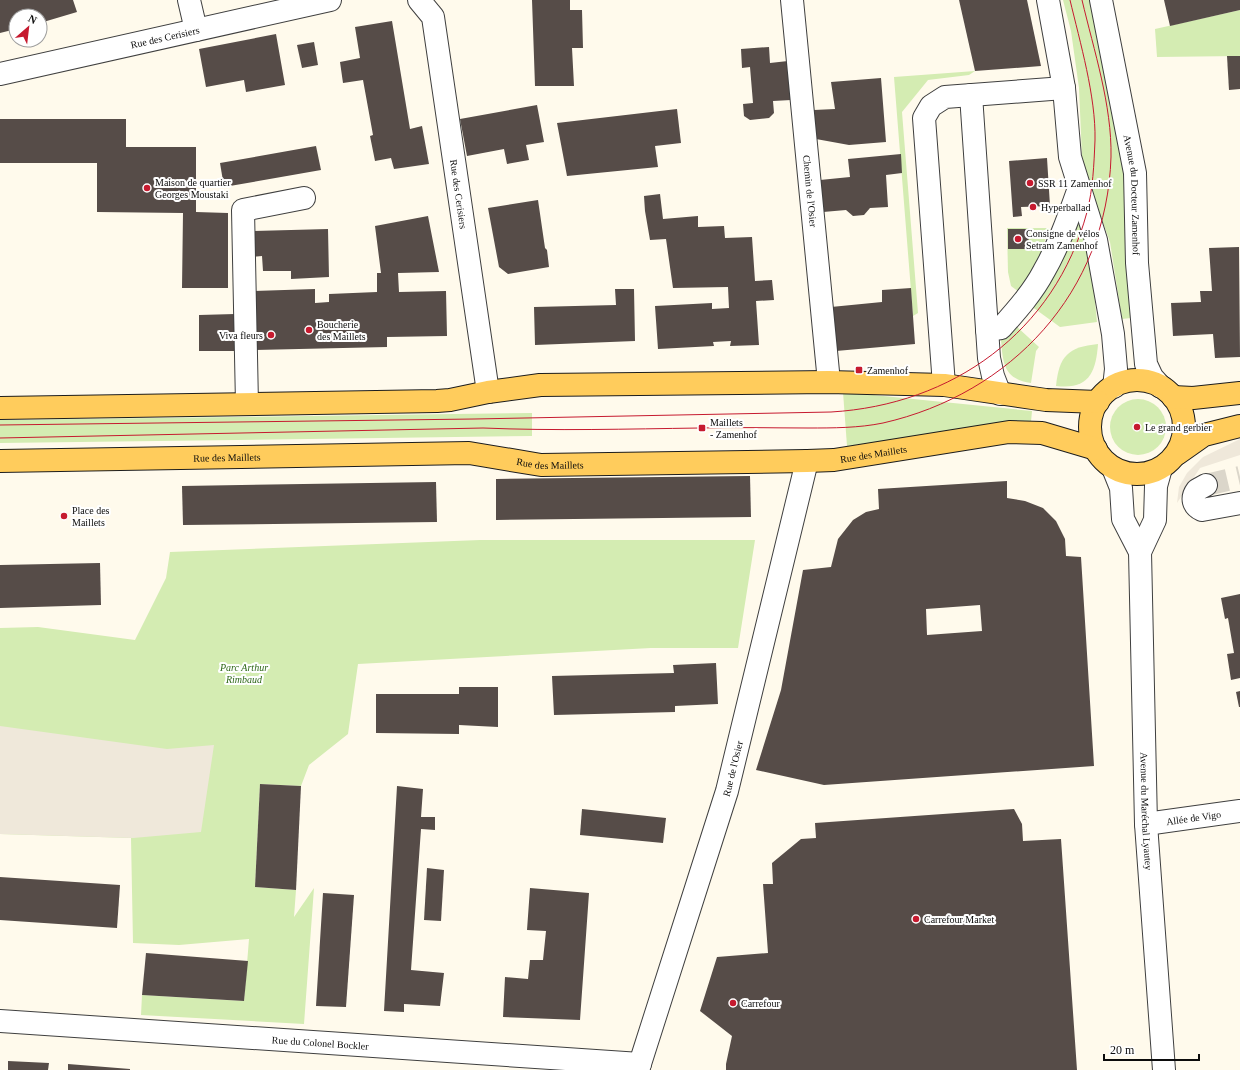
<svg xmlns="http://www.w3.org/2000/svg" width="1240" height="1070" font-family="'Times New Roman',serif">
<rect width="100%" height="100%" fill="#fffaec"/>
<g fill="#d4ecb2">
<path d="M 1063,0 L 1089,0 L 1115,101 L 1124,158 L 1131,318 L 1122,319 L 1110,242 L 1086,176 L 1082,157 L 1079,88 L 1071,31 Z"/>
<path d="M 1240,10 L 1240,56 L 1157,57 L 1155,29 Z"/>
<path d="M 975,71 L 969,75 L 928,80 L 902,112 L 918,313 L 913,316 L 894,77 Z"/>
<path d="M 1077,215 L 1092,272 L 1097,322 L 1060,327 L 1031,306 Z"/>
<path d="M 1007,228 L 1049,228 L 1036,268 L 1019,292 L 1011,286 L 1008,272 Z"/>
<path d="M 1015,325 L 1039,347 L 1036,351 L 1031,383 C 1004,379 1003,364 1001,340 Z"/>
<path d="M 1098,344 C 1096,372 1089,390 1056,386 C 1059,356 1068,347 1098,344 Z"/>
<path d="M 843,392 L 1032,411 L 1031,422 L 847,446 Z"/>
<circle cx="1138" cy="427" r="28"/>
<path d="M 532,413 L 532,436 L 0,443 L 0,420 Z"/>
<path d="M 480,540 L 755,540 L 738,648 L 651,648 L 358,664 L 348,734 L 309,765 L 301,786 L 260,784 L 255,887 L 296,890 L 294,917 L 314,888 L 304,1024 L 141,1015 L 142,995 L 244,1001 L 249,939 L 179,945 L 133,943 L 131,838 L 0,834 L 0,628 L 38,627 L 135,640 L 166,578 L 170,552 Z"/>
</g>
<g fill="#efe8da">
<path d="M 1240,439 L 1240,455 L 1200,468 L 1177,503 L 1179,487 L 1187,473 L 1203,457 Z"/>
<path d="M 0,726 L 167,749 L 214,745 L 201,832 L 133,838 L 0,834 Z"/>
</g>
<g fill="#564c48" fill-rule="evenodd">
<path d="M 0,0 L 73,0 L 77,12 L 40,23 L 40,16 L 16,16 L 16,29 L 0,33 Z"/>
<path d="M 532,0 L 570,0 L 570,10 L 582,10 L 583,48 L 572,48 L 574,86 L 535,86 Z"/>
<path d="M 959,0 L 1027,0 L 1041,66 L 975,71 Z"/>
<path d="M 1164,0 L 1240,0 L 1240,10 L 1170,26 Z"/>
<path d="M 392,21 L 410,129 L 422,126 L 429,164 L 394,169 L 391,158 L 375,161 L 370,136 L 373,135 L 363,80 L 343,83 L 340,62 L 360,58 L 355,27 Z"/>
<path d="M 276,34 L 285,85 L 246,92 L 244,80 L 206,87 L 199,49 Z"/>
<path d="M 314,42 L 318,65 L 302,68 L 297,45 Z"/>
<path d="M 769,47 L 770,63 L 788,61 L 791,100 L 773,101 L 774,113 L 769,118 L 750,120 L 744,116 L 743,104 L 753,103 L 750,67 L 742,68 L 741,49 Z"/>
<path d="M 1227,56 L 1240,56 L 1240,89 L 1229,90 Z"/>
<path d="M 881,78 L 886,142 L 849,145 L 816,139 L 814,110 L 835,109 L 831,82 Z"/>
<path d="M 537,105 L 544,142 L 526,145 L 529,160 L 507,164 L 504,149 L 467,156 L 460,119 Z"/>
<path d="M 677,109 L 681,143 L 655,146 L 658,167 L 567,176 L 557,123 Z"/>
<path d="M 0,119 L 126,119 L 126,147 L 196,147 L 196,212 L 228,213 L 228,288 L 182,288 L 183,213 L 97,212 L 97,163 L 0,163 Z"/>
<path d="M 316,146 L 321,170 L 224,187 L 220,163 Z"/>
<path d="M 901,154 L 902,173 L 886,175 L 888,207 L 870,208 L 864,215 L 853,216 L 846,210 L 823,212 L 820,180 L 850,177 L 848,159 Z"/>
<path d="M 1047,158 L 1050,206 L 1021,207 L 1022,216 L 1013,217 L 1009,161 Z"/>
<path d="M 660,194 L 663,219 L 698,216 L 698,227 L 724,226 L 725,238 L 752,237 L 755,281 L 772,280 L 774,300 L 756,301 L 759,345 L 730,346 L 731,341 L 713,342 L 714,346 L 658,349 L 655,306 L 712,303 L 712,309 L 729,308 L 728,287 L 673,288 L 666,239 L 650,240 L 645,211 L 644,196 Z"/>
<path d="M 538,200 L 545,248 L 547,250 L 549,267 L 508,274 L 499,267 L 488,208 Z"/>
<path d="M 428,216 L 439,272 L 398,273 L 399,292 L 446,291 L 447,336 L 387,337 L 387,347 L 255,350 L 253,291 L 315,289 L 315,303 L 329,302 L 329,294 L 377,292 L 377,273 L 381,273 L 375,226 Z"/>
<path d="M 328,229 L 329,277 L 291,279 L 291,271 L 263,271 L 262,256 L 252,257 L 251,231 Z"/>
<path d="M 1008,229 L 1028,229 L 1029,249 L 1008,249 Z"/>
<path d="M 1239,247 L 1240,357 L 1215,358 L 1213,334 L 1173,336 L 1171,303 L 1201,302 L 1200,291 L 1212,291 L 1209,248 Z"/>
<path d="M 911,288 L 915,344 L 836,351 L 831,307 L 882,302 L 882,290 Z"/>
<path d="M 615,289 L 634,289 L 635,341 L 535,345 L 534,307 L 616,305 Z"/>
<path d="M 235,314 L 236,351 L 199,351 L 199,315 Z"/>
<path d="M 750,476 L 751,517 L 496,520 L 496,479 Z"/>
<path d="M 1007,481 L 1007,498 L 1025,501 L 1043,508 L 1056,521 L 1065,539 L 1066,556 L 1081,557 L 1094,766 L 824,785 L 756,770 L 781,690 L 803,570 L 831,567 L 838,539 L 853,520 L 866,512 L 879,509 L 878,489 ZM 980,605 L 982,631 L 927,635 L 926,609 Z"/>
<path d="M 436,482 L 437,522 L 183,525 L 182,486 Z"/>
<path d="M 100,563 L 101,605 L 0,608 L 0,565 Z"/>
<path d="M 1240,594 L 1240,678 L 1231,680 L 1227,654 L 1234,653 L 1228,618 L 1225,619 L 1221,598 Z"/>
<path d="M 716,663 L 718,704 L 675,706 L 675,712 L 554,715 L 552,676 L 674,673 L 673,665 Z"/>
<path d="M 459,687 L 498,687 L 498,727 L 459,725 L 459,734 L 376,733 L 376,694 L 459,694 Z"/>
<path d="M 1240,691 L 1240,707 L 1239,707 L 1236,692 Z"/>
<path d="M 260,784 L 301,786 L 296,890 L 255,887 Z"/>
<path d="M 397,786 L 423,789 L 421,817 L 435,817 L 435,830 L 421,829 L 411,970 L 444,973 L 440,1006 L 404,1004 L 404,1012 L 384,1011 Z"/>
<path d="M 582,809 L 666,818 L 663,843 L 580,835 Z"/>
<path d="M 1014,809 L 1022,824 L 1023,841 L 1061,839 L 1077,1070 L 726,1070 L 726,1064 L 732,1036 L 700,1011 L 717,957 L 768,953 L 763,884 L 773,884 L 772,863 L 801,839 L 816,838 L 815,823 Z"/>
<path d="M 427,868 L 444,870 L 441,921 L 424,920 Z"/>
<path d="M 0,877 L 120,885 L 117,928 L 0,920 Z"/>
<path d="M 530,888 L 589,893 L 580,1020 L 503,1017 L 505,977 L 528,979 L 530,960 L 543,960 L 546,931 L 527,930 Z"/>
<path d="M 323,893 L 354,895 L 346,1007 L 316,1006 Z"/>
<path d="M 146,953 L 248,961 L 244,1001 L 142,995 Z"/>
<path d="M 8,1061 L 49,1063 L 48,1070 L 8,1070 Z"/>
<path d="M 68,1064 L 130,1069 L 130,1070 L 68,1070 Z"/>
</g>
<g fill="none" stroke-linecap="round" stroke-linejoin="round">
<path stroke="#dbd6ca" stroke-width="22" stroke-dasharray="22 11" stroke-linecap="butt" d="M 1206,485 L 1240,477"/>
<g stroke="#3f3f3f" stroke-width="24">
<g id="minor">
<path d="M 189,0 L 196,30"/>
<path id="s1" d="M 419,0 L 433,17 L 488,392"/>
<path id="s2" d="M 792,0 L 829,382"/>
<path d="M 1048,0 L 1064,88 L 1070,157 L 1096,240 L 1113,334 L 1116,369 L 1114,387"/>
<path id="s3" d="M 1101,0 L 1135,173 L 1137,263 L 1146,364 L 1152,377 L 1161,387"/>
<path id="s4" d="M 0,74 L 330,0"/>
<path d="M 971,95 L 989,358 L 993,376 L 1000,394"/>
<path d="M 987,330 L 1001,328 C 1017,310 1033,292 1044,271 C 1059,245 1069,216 1079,188"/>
<path d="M 944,385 L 924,118 L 931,106 L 945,97 L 1064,88"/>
<path d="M 247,404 L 243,210 L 304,198"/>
<path id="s5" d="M 1113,468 L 1121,488 L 1123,519 L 1140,552 L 1146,824 L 1164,1070"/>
<path d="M 1206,485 L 1197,490 C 1191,498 1193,506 1202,510 L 1240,503"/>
<path d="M 1140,552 L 1155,520 L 1156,486 L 1161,468"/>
<path id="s6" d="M 1146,824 L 1240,811"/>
<path id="s7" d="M 0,1021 L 640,1064"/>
<path id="s8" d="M 638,1070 L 727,791 L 807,461"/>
</g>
</g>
<g stroke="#1d1d1d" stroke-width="24">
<g id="major">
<circle cx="1137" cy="427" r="47"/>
<path d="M 1173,397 L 1193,398 L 1240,393"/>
<path d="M 0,408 L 437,401 L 450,400 L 488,392 L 540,385 L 829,382 L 944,385 L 1046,400 L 1098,402"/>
<path d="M 1177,454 L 1204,435 L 1240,426"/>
<path id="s9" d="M 0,461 L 469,453 L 541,465 L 807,461 L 834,460 L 1009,432 L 1042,433 L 1096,449"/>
</g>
</g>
<use href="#minor" stroke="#fff" stroke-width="22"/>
<use href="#major" stroke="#ffcc5c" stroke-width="22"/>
<g stroke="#c61a2f" stroke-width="1">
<path d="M 0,425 L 474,419 L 831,412 C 952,405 1055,332 1087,212 C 1093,189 1094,164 1095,140 C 1096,97 1080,42 1070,0"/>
<path d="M 0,438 L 483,428 C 555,431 627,429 700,428 C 736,427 772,428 808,428 C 833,428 859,428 883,423 C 1011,394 1107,292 1111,157 C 1112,105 1094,51 1082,0"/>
</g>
</g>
<g fill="#c61a2f" stroke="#fff" stroke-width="1.5">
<circle cx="1030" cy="183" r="4"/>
<circle cx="147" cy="188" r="4"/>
<circle cx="1033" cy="207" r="4"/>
<circle cx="1018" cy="239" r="4"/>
<circle cx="309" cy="330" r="4"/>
<circle cx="271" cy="335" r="4"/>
<rect x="855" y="366" width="8" height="8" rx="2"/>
<circle cx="1137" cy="427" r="4"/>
<rect x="698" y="424" width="8" height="8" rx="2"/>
<circle cx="64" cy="516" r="4"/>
<circle cx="916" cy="919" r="4"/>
<circle cx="733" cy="1003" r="4"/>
</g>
<g text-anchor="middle" stroke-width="4" stroke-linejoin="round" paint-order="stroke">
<g font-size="10" fill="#0c0c0c" stroke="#fff">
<text dy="4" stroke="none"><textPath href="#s4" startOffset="169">Rue des Cerisiers</textPath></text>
<text dy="4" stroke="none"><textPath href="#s2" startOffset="192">Chemin de l'Osier</textPath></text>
<text dy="4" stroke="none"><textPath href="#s1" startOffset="201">Rue des Cerisiers</textPath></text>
<text dy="4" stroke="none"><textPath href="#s3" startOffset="198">Avenue du Docteur Zamenhof</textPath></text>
<text dy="4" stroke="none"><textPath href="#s9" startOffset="875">Rue des Maillets</textPath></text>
<text dy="4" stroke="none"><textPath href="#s9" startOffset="227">Rue des Maillets</textPath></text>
<text dy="4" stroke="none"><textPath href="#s9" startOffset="551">Rue des Maillets</textPath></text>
<text dy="4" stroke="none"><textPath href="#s8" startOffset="316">Rue de l'Osier</textPath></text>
<text dy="4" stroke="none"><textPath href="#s5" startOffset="349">Avenue du Maréchal Lyautey</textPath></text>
<text dy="4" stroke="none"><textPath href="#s6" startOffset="48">Allée de Vigo</textPath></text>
<text dy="4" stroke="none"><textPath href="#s7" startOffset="321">Rue du Colonel Bockler</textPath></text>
</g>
<g font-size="10" fill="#0c0c0c" stroke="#fff" text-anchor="start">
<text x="155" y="186">Maison de quartier<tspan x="155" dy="12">Georges Moustaki</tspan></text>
<text x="1038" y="187">SSR 11 Zamenhof</text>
<text x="1041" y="211">Hyperballad</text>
<text x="1026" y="237">Consigne de vélos<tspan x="1026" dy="12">Setram Zamenhof</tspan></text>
<text x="317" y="328">Boucherie<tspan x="317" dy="12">des Maillets</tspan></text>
<text x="263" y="339" text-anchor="end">Viva fleurs</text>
<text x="867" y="374">Zamenhof</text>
<text x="710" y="426">Maillets<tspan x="710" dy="12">- Zamenhof</tspan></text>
<text x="1145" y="431">Le grand gerbier</text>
<text x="72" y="514">Place des<tspan x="72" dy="12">Maillets</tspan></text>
<text x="924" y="923">Carrefour Market</text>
<text x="741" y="1007">Carrefour</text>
</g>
<g font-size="10" font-style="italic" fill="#2e6818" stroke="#fff">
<text x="244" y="671">Parc Arthur<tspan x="244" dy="12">Rimbaud</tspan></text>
</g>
</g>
<g transform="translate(28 28) rotate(28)"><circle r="19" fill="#ffffff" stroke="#9e9e9e"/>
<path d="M0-3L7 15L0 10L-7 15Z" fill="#c61a2f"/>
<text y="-6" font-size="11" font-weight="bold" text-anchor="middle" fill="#0c0c0c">N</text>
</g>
<path d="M1104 1054v6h95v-6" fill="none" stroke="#0c0c0c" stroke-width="2"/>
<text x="1110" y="1054" font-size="12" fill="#0c0c0c" stroke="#ffffff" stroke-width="3" paint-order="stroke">20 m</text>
</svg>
